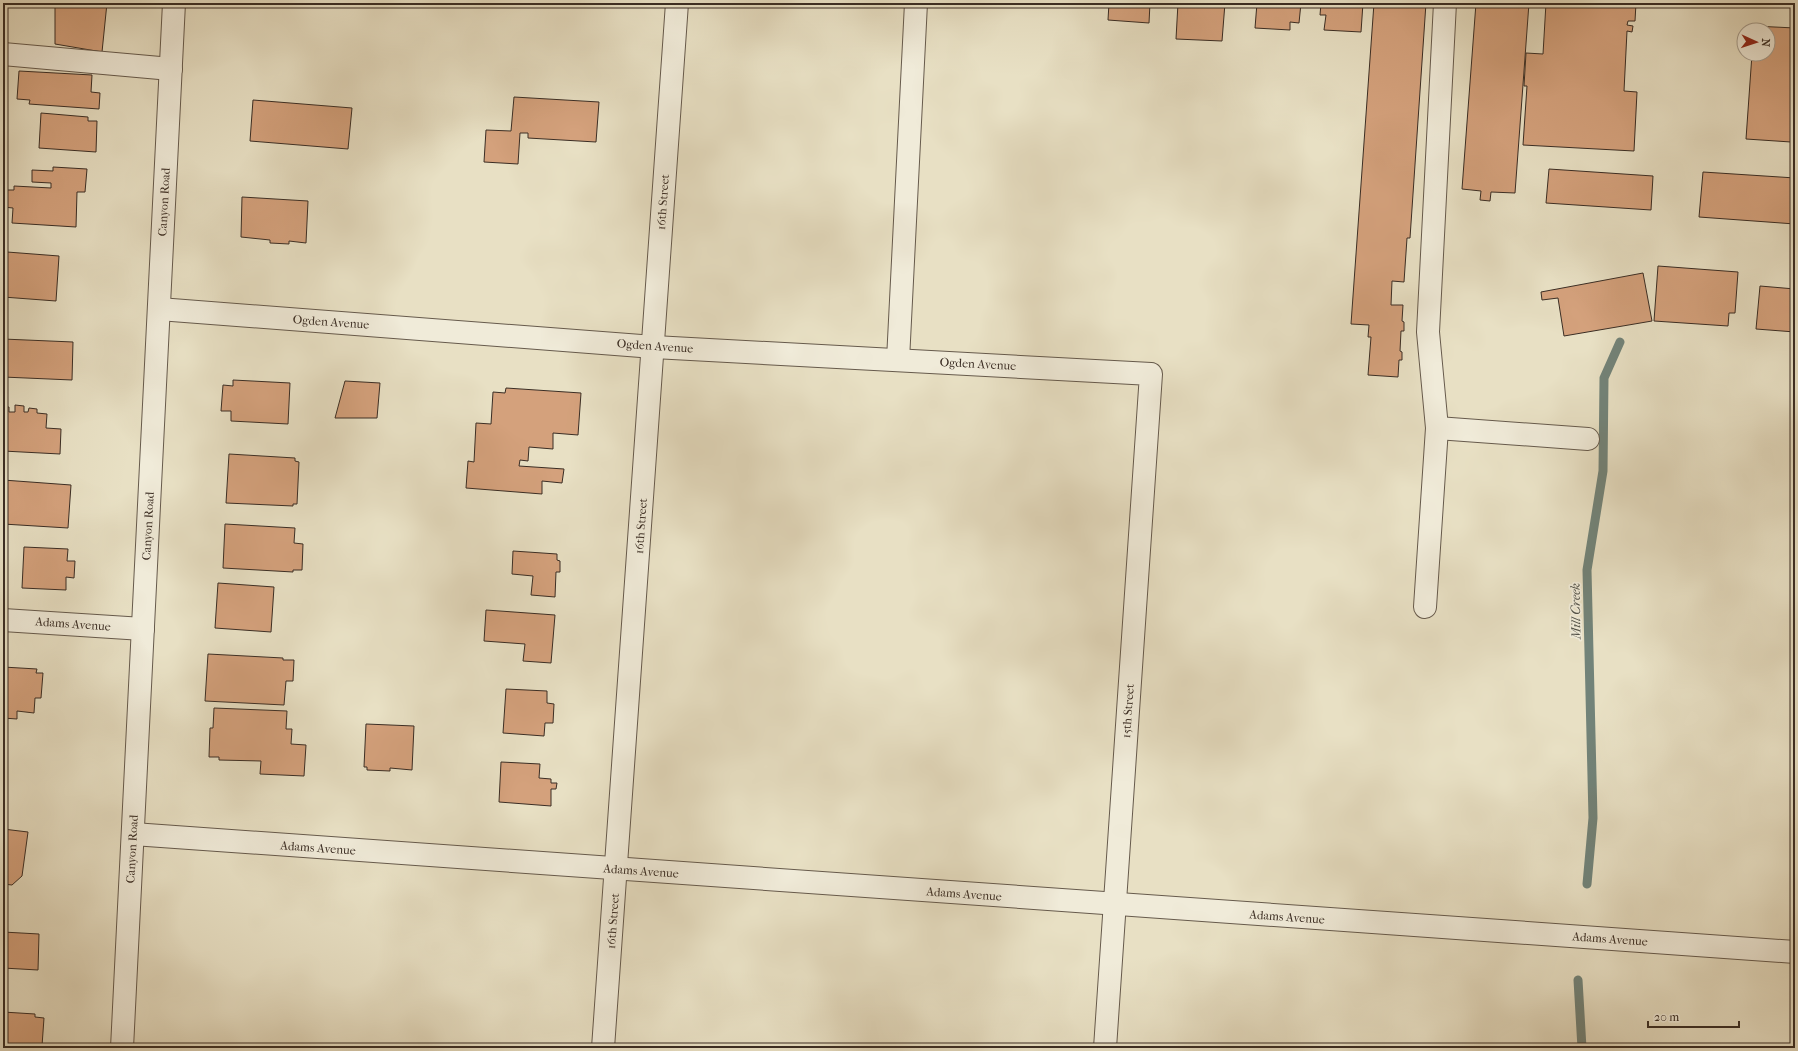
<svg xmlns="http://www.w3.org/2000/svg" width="1798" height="1051" font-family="'IM FELL French Canon',serif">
<rect width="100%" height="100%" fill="#e8e0c4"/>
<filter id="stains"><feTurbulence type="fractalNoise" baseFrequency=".005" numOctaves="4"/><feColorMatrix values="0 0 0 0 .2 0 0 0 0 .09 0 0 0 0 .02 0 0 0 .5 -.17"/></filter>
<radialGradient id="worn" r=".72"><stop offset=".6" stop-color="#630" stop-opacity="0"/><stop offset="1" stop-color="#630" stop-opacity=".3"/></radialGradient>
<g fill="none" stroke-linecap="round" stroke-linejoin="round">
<g stroke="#728379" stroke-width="9">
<path d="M 1587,884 L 1593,818 L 1587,570 L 1603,471 L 1604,378 L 1620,342"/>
<path d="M 1578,980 L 1582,1048"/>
</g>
</g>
<g fill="#d4a17c" stroke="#3a2d24">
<path d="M 55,3 L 107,3 L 102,52 L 55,44 Z"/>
<path d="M 1109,3 L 1150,3 L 1149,23 L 1108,20 Z"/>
<path d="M 1178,3 L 1225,3 L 1222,41 L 1176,39 Z"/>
<path d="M 1257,3 L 1301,3 L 1299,23 L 1290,22 L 1290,30 L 1255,28 Z"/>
<path d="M 1321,3 L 1363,3 L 1361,32 L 1324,30 L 1326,15 L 1320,15 Z"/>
<path d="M 1374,3 L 1426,3 L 1410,238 L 1407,238 L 1404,282 L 1392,281 L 1391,305 L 1403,305 L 1402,321 L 1404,322 L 1404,331 L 1401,331 L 1400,351 L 1402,352 L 1402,360 L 1399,360 L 1398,377 L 1368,375 L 1371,337 L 1368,337 L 1369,325 L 1351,324 Z"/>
<path d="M 1476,3 L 1529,3 L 1515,193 L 1491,192 L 1490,201 L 1480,200 L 1481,191 L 1462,189 Z"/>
<path d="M 1546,3 L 1636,3 L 1635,21 L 1628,21 L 1627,25 L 1633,26 L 1632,32 L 1627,31 L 1624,91 L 1637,92 L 1634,151 L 1523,145 L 1527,86 L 1524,86 L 1526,53 L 1543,54 Z"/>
<path d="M 1754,26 L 1795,28 L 1795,153 L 1791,152 L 1791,142 L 1746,139 L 1752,54 L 1768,54 L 1768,30 L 1754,30 Z"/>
<path d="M 19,71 L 92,75 L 91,92 L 100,93 L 99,109 L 29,104 L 30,100 L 17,99 Z"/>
<path d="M 514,97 L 599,102 L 596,142 L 528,138 L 528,133 L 520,133 L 518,164 L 484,162 L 486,130 L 511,131 Z"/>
<path d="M 253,100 L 352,108 L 348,149 L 250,141 Z"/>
<path d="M 41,113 L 88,117 L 88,121 L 97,121 L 96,152 L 39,148 Z"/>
<path d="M 53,167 L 87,169 L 85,192 L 77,192 L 76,227 L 12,223 L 13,208 L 3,207 L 3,190 L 14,190 L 14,186 L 51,188 L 51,183 L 32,182 L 32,170 L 53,171 Z"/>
<path d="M 1549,169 L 1653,176 L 1651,210 L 1546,203 Z"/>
<path d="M 1703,172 L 1795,178 L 1795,224 L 1699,217 Z"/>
<path d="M 242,197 L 308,201 L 306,243 L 289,241 L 289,244 L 270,243 L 270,240 L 241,237 Z"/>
<path d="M 7,252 L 59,256 L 56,301 L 3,297 Z"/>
<path d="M 1658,266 L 1738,272 L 1735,313 L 1729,313 L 1728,326 L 1654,321 Z"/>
<path d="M 1643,273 L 1652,321 L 1564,336 L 1558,298 L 1542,300 L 1541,292 Z"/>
<path d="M 1760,286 L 1795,289 L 1795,332 L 1756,329 Z"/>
<path d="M 3,339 L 73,342 L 72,380 L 3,377 Z"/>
<path d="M 233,380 L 290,383 L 288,424 L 231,421 L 231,411 L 221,411 L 223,385 L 233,386 Z"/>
<path d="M 345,381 L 380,383 L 377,418 L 335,418 Z"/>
<path d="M 506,388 L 581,393 L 578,435 L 553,433 L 553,449 L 529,447 L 528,461 L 520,460 L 519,466 L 564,469 L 562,483 L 542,481 L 542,494 L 466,488 L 468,461 L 474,462 L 476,423 L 491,424 L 493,392 L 505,393 Z"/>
<path d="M 15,405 L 24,406 L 24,412 L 28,412 L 29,408 L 37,409 L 37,413 L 47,414 L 46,428 L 61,429 L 60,454 L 3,451 L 3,407 L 9,407 L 9,412 L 15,412 Z"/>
<path d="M 229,454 L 295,458 L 295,461 L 299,462 L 297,504 L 293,504 L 293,506 L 226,503 Z"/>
<path d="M 3,480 L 71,485 L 68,528 L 3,524 Z"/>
<path d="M 225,524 L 295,528 L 294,543 L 303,544 L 302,570 L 293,570 L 293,572 L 223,568 Z"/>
<path d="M 24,547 L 68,549 L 67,561 L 75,561 L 74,578 L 66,577 L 66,590 L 22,588 Z"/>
<path d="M 513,551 L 557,554 L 557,560 L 560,561 L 560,572 L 556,572 L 555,597 L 531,595 L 533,576 L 512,574 Z"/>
<path d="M 218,583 L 274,587 L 271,632 L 215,628 Z"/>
<path d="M 486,610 L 555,615 L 551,663 L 523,661 L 525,644 L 484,641 Z"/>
<path d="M 208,654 L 283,658 L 283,660 L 294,660 L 293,681 L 286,681 L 284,705 L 205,701 Z"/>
<path d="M 3,667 L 37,669 L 36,673 L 43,673 L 41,698 L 35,698 L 34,713 L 17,711 L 17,719 L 3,718 Z"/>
<path d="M 506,689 L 547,691 L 547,703 L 554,704 L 553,723 L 545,723 L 544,736 L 503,733 Z"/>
<path d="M 214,708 L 287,711 L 286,729 L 292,729 L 291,744 L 306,745 L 304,776 L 260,774 L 261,761 L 219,760 L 219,757 L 209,757 L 210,728 L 213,728 Z"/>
<path d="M 366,724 L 414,726 L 412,770 L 390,768 L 390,771 L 367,770 L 367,767 L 364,767 Z"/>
<path d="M 501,762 L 540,764 L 539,778 L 551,779 L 551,783 L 557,783 L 556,789 L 551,789 L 551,806 L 499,802 Z"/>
<path d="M 3,829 L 28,832 L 22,876 L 12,885 L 3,884 Z"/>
<path d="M 3,932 L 39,934 L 38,970 L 3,968 Z"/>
<path d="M 3,1012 L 35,1014 L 35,1017 L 44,1018 L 42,1046 L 34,1045 L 34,1048 L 3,1048 Z"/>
</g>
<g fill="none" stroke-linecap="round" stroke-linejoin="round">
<g stroke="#665a4c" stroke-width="24">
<g id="minor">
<path d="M 3,54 L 171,69"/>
<path d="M 159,309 L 654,347 L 1151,374 L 1105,1048"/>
<path d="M 898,360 L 916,3"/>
<path d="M 1437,428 L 1588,439"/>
<path d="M 1425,607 L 1437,428 L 1428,332 L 1445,3"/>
<path d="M 3,620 L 143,629"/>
<path d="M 133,834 L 1795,952"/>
<path d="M 122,1048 L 174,3"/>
<path d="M 603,1048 L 677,3"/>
</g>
</g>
<use href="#minor" stroke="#f0ebd9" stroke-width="22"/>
</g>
<g text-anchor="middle" stroke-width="3.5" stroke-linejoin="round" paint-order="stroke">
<g font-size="12" fill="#3a2d24" stroke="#f0ebd9">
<text transform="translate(164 202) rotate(-87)" y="4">Canyon Road</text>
<text transform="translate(663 202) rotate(-86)" y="4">16th Street</text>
<text transform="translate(331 322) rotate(4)" y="4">Ogden Avenue</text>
<text transform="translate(655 346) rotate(4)" y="4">Ogden Avenue</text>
<text transform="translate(978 364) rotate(3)" y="4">Ogden Avenue</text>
<text transform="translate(148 526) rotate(-87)" y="4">Canyon Road</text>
<text transform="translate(641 526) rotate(-86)" y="4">16th Street</text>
<text transform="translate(73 624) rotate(4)" y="4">Adams Avenue</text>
<text transform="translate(1128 711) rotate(-86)" y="4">15th Street</text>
<text transform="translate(318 848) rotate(4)" y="4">Adams Avenue</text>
<text transform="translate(132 849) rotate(-87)" y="4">Canyon Road</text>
<text transform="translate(641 871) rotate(4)" y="4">Adams Avenue</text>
<text transform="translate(964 894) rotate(4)" y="4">Adams Avenue</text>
<text transform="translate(1287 917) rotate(4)" y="4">Adams Avenue</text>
<text transform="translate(613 921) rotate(-86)" y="4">16th Street</text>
<text transform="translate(1610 939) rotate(4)" y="4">Adams Avenue</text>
</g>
<g font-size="13" font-style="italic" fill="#515148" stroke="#f0ebd9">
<text transform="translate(1575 611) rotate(-91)" y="5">Mill Creek</text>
</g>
</g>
<rect width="1798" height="1051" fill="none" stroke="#e8e0c4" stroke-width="16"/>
<rect x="4" y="4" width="1790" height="1043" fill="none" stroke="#3a2d24" stroke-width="2"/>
<rect x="8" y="8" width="1782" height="1035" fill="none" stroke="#3a2d24"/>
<g transform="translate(1756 42) rotate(93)"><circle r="19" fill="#f0ebd9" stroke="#a79f91"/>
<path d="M0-3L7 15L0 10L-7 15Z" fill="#8f2418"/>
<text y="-6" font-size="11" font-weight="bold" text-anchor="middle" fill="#3a2d24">N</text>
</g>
<path d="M1648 1021v6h91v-6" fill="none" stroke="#3a2d24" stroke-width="2"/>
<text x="1654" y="1021" font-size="12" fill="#3a2d24" stroke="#f0ebd9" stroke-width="3" paint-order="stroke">20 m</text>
<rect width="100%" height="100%" filter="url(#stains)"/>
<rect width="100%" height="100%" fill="url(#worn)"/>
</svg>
